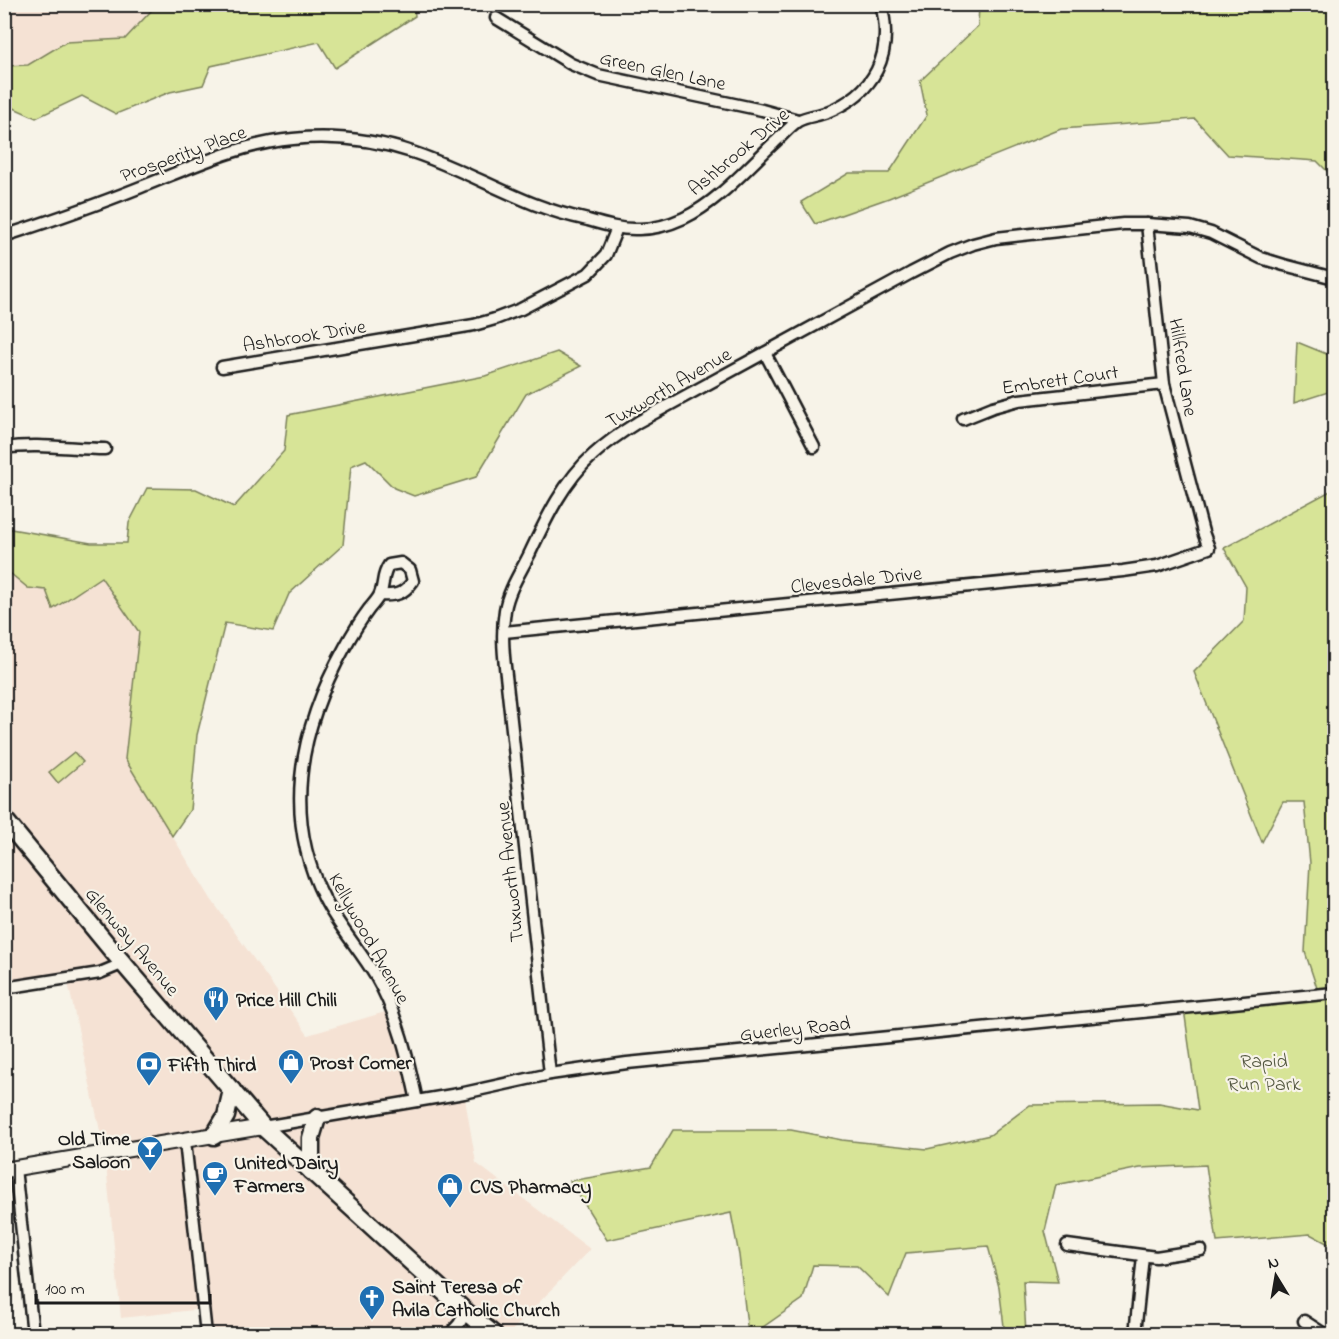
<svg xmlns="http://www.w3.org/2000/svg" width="1339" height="1339" font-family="'Indie Flower',sans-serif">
<rect width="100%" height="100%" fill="#f7f3e8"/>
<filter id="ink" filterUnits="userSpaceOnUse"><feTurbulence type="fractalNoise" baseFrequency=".0167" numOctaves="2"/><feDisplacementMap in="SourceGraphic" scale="12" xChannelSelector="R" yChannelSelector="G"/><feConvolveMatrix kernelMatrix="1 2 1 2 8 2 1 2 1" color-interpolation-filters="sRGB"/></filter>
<g filter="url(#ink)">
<g fill="#f5e2d4">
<path d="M 5,5 L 394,5 L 5,72 Z"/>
<path d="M 4,569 L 8,572 L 101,577 L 139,632 L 125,759 L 211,899 L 308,1035 L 392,1010 L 417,1101 L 464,1093 L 476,1163 L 590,1249 L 509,1334 L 493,1334 L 466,1312 L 450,1334 L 206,1334 L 203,1309 L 121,1318 L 105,1154 L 67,978 L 12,987 L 5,947 Z"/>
</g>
<g fill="#d7e497" stroke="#7a805a" stroke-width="1.5">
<path d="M 173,5 L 414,4 L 415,16 L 335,68 L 319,42 L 211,66 L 203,85 L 170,92 L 116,114 L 82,96 L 36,118 L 5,104 L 5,66 L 28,65 L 66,42 L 125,39 L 152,10 Z"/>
<path d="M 979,5 L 1334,5 L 1334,178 L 1317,161 L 1228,155 L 1195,119 L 1061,129 L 889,198 L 815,224 L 801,202 L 849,173 L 889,173 L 927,115 L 920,81 L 978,26 Z"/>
<path d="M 1297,342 L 1334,357 L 1334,395 L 1328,392 L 1294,403 Z"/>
<path d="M 557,352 L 581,366 L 526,394 L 476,477 L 414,496 L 394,488 L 366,460 L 351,466 L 343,545 L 289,594 L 273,631 L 225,623 L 197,735 L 190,810 L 172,836 L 125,759 L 139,632 L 101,577 L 53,609 L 46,590 L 28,588 L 5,569 L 5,528 L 91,543 L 127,543 L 129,523 L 147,488 L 196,489 L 234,507 L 284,451 L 288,415 L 485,376 Z"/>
<path d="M 1334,489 L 1334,1247 L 1310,1234 L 1217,1242 L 1206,1165 L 1140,1168 L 1056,1185 L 1045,1231 L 1058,1282 L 1023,1281 L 1026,1334 L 1005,1334 L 999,1287 L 988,1246 L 906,1253 L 889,1297 L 857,1266 L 813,1265 L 803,1299 L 753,1334 L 748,1334 L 739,1255 L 731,1213 L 607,1240 L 570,1181 L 651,1167 L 673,1130 L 791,1130 L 842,1140 L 927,1149 L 990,1135 L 1030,1105 L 1159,1103 L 1198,1110 L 1184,1009 L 1319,994 L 1305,952 L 1310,863 L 1304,802 L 1283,802 L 1262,842 L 1194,672 L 1244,621 L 1246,587 L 1224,548 Z"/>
<path d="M 74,752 L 83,762 L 58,783 L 49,772 Z"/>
</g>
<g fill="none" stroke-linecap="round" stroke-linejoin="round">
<g stroke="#1c1c1c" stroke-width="15">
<g id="street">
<path d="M 496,18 L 571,64 L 598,75 L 762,110 L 798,120"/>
<path d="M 4,236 C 50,221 96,205 141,187 C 190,168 239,144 293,139 C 334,135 376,140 415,153 C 456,167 494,188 534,204 C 552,211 570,216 588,220 C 605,225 622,230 639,229 C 653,229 671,224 684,218 C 719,201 747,168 775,142 C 782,136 790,126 798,121 C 806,116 818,116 827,112 C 875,93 894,55 881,4"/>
<path d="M 765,353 L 814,447"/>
<path d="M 222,367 L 474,325 L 495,319 L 521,309 L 588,274 L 606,255 L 617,228"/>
<path d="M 963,419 L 993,407 L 1019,400 L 1164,384"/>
<path d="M 4,448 C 38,443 72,449 105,449"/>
<path d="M 380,595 C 396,596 404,594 413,581 L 410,570 L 401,563 L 389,565 C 381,577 385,583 380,594 C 378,599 373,604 369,609 C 360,621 352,634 345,647 C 301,726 281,813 324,898 C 338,926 360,950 376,977 C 398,1015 408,1059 417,1101"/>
<path d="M 504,632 L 1123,571 L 1157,566 L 1209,548 L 1203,532 L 1164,384 L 1147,224"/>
<path d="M 4,988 L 100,973 L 124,963"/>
<path d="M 550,1074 L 507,684 C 504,659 501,635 505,610 C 508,591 520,573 529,555 C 546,519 563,482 593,455 C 607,442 622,432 638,422 L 911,273 L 950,253 L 973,244 L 996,238 L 1123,224 L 1147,224 L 1190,227 L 1211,233 L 1261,258 L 1284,265 L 1334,278"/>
<path d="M 263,1127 L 464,1093 L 550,1074 L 627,1063 L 1334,993"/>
<path d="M 185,1141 L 206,1334"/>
<path d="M 15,1168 L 33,1334"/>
<path d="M 1067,1245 L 1156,1257 L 1201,1250"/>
<path d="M 1304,1321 L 1324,1334"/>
<path d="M 450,1334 L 459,1324 L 466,1312"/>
<path d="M 1135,1334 L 1143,1256"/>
</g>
</g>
<g stroke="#1c1c1c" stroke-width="18">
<path id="secondary" d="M 4,1170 L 263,1127"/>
</g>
<g stroke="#1c1c1c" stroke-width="21">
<g id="primary">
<path d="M 4,819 L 110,948 L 263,1127 L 466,1312 L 493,1334"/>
<path d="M 214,1136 L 226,1116 L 232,1090"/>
<path d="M 311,1171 L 311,1138 L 317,1118"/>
</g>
</g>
<use href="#street" stroke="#f7f3e8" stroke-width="10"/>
<use href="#secondary" stroke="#f7f3e8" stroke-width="14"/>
<use href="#primary" stroke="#f7f3e8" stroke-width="16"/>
</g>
</g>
<defs>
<g id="restaurant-pin" transform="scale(1.35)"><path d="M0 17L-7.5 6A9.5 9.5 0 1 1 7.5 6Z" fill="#1f6fb2" stroke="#f7f3e8"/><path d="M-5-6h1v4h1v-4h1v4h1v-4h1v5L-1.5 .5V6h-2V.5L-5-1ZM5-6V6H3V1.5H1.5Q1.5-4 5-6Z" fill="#fff"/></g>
<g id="shop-pin" transform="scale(1.35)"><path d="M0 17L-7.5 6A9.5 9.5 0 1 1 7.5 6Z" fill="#1f6fb2" stroke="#f7f3e8"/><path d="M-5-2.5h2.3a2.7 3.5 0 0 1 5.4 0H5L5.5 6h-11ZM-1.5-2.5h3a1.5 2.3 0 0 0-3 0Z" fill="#fff"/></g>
<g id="bank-pin" transform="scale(1.35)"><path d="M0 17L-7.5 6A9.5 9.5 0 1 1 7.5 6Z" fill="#1f6fb2" stroke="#f7f3e8"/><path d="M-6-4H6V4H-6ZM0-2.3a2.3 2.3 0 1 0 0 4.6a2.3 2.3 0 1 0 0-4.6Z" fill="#fff"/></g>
<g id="bar-pin" transform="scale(1.35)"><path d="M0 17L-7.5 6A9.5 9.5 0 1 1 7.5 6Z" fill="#1f6fb2" stroke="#f7f3e8"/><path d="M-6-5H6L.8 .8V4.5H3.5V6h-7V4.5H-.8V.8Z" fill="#fff"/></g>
<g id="cafe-pin" transform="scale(1.35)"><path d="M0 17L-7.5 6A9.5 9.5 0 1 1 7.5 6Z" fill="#1f6fb2" stroke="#f7f3e8"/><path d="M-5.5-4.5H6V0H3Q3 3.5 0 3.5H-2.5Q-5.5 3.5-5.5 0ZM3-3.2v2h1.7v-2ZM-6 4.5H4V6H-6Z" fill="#fff"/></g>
<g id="church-pin" transform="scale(1.35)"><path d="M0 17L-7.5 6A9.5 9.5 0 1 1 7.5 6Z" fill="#1f6fb2" stroke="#f7f3e8"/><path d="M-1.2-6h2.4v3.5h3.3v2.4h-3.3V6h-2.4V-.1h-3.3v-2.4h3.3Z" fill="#fff"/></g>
</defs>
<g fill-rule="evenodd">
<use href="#restaurant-pin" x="216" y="999"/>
<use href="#shop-pin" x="291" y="1062"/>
<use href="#bank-pin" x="149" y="1064"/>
<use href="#bar-pin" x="150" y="1149"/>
<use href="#cafe-pin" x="215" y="1174"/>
<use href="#shop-pin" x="450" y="1186"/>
<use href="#church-pin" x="372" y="1298"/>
</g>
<g text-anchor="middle" stroke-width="4.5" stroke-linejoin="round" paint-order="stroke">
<g font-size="20" fill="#1c1c1c" stroke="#f7f3e8">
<text transform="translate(663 70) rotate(12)" y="7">Green Glen Lane</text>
<text transform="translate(738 151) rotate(-40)" y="7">Ashbrook Drive</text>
<text transform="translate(183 153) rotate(-20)" y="7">Prosperity Place</text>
<text transform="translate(304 335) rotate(-9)" y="7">Ashbrook Drive</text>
<text transform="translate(1184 367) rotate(81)" y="7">Hillfred Lane</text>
<text transform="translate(1060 379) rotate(-8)" y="7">Embrett Court</text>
<text transform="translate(668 387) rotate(-30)" y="7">Tuxworth Avenue</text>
<text transform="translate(856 579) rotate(-6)" y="7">Clevesdale Drive</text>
<text transform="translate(509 872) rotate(-96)" y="7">Tuxworth Avenue</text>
<text transform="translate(370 938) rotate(61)" y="7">Kellywood Avenue</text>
<text transform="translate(133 941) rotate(50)" y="7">Glenway Avenue</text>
<text transform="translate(795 1028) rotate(-6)" y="7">Guerley Road</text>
</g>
<g font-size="20" font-weight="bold" fill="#1c1c1c" stroke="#f7f3e8" text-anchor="start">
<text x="236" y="1006">Price Hill Chili</text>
<text x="310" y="1069">Prost Corner</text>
<text x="168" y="1071">Fifth Third</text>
<text x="130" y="1145" text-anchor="end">Old Time<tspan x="130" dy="23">Saloon</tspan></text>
<text x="234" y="1169">United Dairy<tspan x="234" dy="23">Farmers</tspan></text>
<text x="470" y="1193">CVS Pharmacy</text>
<text x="392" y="1293">Saint Teresa of<tspan x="392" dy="23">Avila Catholic Church</tspan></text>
</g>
<g font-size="20" fill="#545841" stroke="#f7f3e8">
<text x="1264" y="1067">Rapid<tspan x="1264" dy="23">Run Park</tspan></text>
</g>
</g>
<rect width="1339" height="1339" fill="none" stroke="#f7f3e8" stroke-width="24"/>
<rect x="12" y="12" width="1315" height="1315" fill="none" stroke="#1c1c1c" stroke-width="2" filter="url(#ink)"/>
<g transform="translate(1276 1276) rotate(349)" stroke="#f7f3e8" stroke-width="4.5" paint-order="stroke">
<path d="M0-4.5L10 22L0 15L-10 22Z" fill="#1c1c1c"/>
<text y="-9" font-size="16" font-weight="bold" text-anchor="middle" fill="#1c1c1c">N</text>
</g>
<path d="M36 1294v9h174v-9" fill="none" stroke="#1c1c1c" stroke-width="3"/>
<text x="45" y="1294" font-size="18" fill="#1c1c1c" stroke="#f7f3e8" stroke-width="4.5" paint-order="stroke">100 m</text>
</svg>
